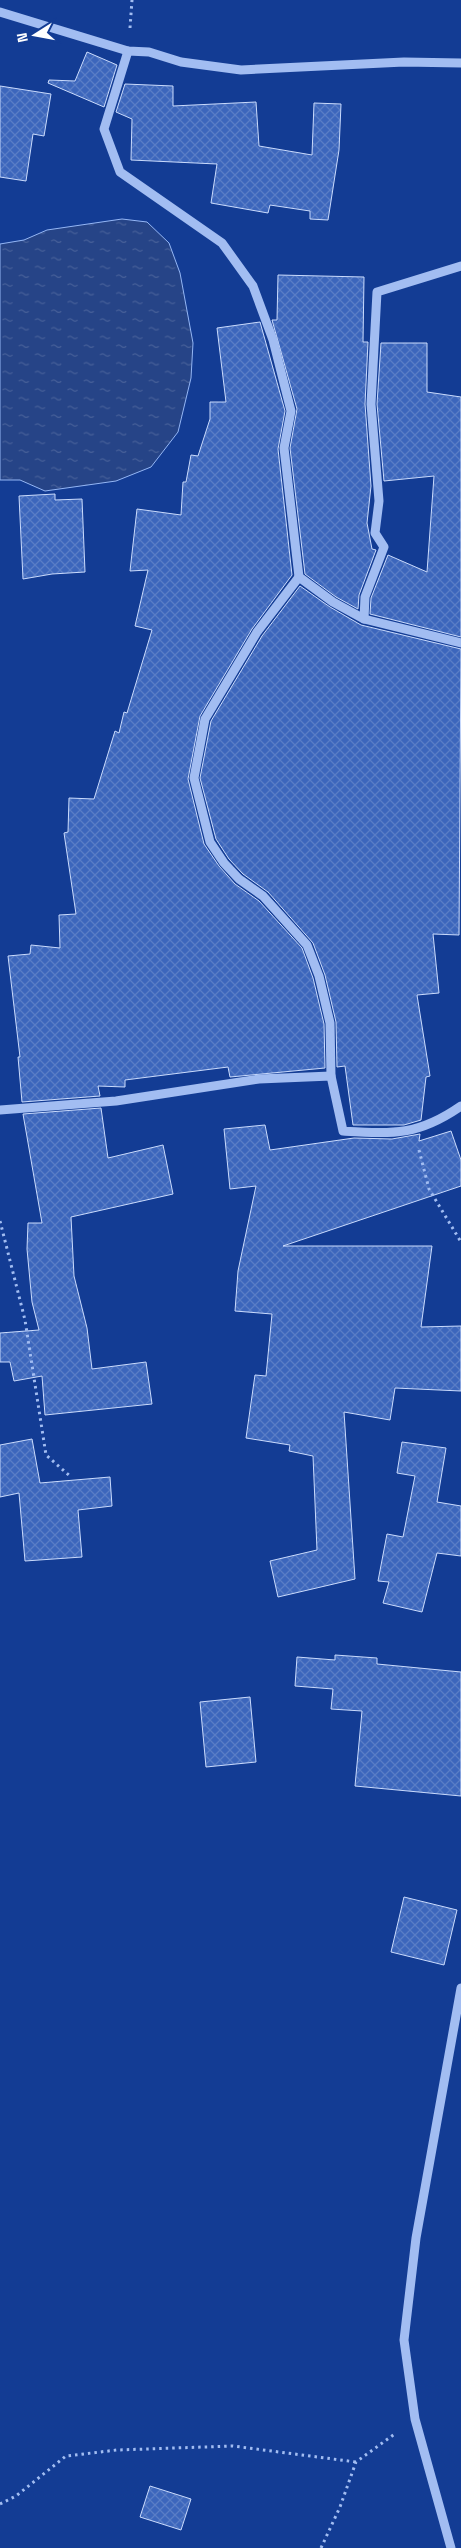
<svg xmlns="http://www.w3.org/2000/svg" width="461" height="2548" font-family="'Space Grotesk',sans-serif">
<defs>
<pattern id="water-ripples" width="26" height="14" patternUnits="userSpaceOnUse" patternTransform="scale(1.25)"><rect width="26" height="14" fill="#264487"/><path d="M2 4q2-2 4 0t4 0M15 11q2-2 4 0t4 0" fill="none" stroke="#476099"/></pattern>
<pattern id="building-cross-hatch" width="8" height="8" patternUnits="userSpaceOnUse" patternTransform="scale(1.25)"><rect width="8" height="8" fill="#3c66bc"/><path d="M0 0l8 8M0 8l8-8" fill="none" stroke="#597dc6"/></pattern>
</defs>
<rect width="100%" height="100%" fill="#133c94"/>
<path fill="url(#water-ripples)" stroke="#94b6f5" d="M 122,219 L 147,222 L 169,243 L 180,273 L 193,343 L 191,378 L 178,432 L 151,467 L 116,481 L 45,491 L 20,480 L 0,480 L 0,244 L 24,240 L 47,230 Z"/>
<g fill="url(#building-cross-hatch)" stroke="#cadbfd">
<path d="M 87,52 L 117,65 L 104,107 L 48,83 L 49,80 L 75,81 Z"/>
<path d="M 125,84 L 173,86 L 173,106 L 256,102 L 259,146 L 312,155 L 314,103 L 341,104 L 339,150 L 328,220 L 310,219 L 310,211 L 270,205 L 268,213 L 211,203 L 217,164 L 131,160 L 132,119 L 116,112 Z"/>
<path d="M 0,86 L 51,94 L 44,136 L 33,134 L 26,181 L 0,177 Z"/>
<path d="M 278,275 L 364,277 L 363,342 L 368,342 L 365,404 L 371,486 L 367,523 L 372,549 L 376,550 L 359,595 L 358,609 L 336,597 L 305,574 L 290,448 L 297,409 L 272,320 L 277,320 Z"/>
<path d="M 260,322 L 285,411 L 278,449 L 292,575 L 252,629 L 200,716 L 188,779 L 204,844 L 219,866 L 235,884 L 259,901 L 302,948 L 313,978 L 324,1024 L 325,1068 L 230,1077 L 228,1067 L 125,1080 L 125,1087 L 98,1086 L 100,1096 L 22,1102 L 18,1057 L 20,1057 L 8,956 L 30,954 L 31,945 L 60,948 L 59,915 L 76,914 L 64,833 L 68,832 L 69,798 L 94,799 L 115,731 L 119,733 L 124,712 L 127,713 L 152,630 L 135,626 L 148,570 L 130,571 L 137,509 L 181,515 L 183,482 L 186,482 L 191,455 L 198,456 L 210,419 L 210,402 L 226,402 L 217,328 Z"/>
<path d="M 381,343 L 427,343 L 427,392 L 461,397 L 461,637 L 370,614 L 371,598 L 388,555 L 427,572 L 434,476 L 384,481 L 377,404 Z"/>
<path d="M 55,494 L 55,500 L 82,499 L 85,572 L 52,574 L 23,579 L 19,496 Z"/>
<path d="M 300,586 L 330,607 L 361,625 L 461,649 L 459,935 L 433,934 L 439,993 L 417,995 L 430,1076 L 426,1077 L 421,1120 L 404,1125 L 353,1125 L 345,1066 L 337,1067 L 336,1022 L 325,975 L 313,943 L 268,892 L 243,874 L 229,859 L 216,839 L 200,778 L 211,721 L 262,636 Z"/>
<path d="M 101,1108 L 108,1158 L 163,1145 L 173,1194 L 71,1217 L 74,1276 L 87,1328 L 92,1369 L 146,1362 L 152,1404 L 45,1415 L 42,1376 L 14,1381 L 10,1362 L 0,1362 L 0,1333 L 39,1330 L 32,1302 L 27,1249 L 28,1223 L 42,1223 L 23,1114 Z"/>
<path d="M 265,1125 L 270,1150 L 354,1138 L 392,1139 L 420,1134 L 419,1141 L 451,1131 L 461,1160 L 461,1186 L 283,1246 L 432,1246 L 421,1327 L 461,1326 L 461,1391 L 395,1388 L 390,1420 L 344,1412 L 355,1579 L 278,1597 L 270,1561 L 317,1550 L 313,1456 L 289,1451 L 290,1445 L 246,1438 L 255,1375 L 266,1376 L 272,1314 L 235,1311 L 238,1271 L 256,1186 L 230,1189 L 224,1129 Z"/>
<path d="M 32,1439 L 40,1483 L 110,1477 L 112,1506 L 78,1510 L 82,1557 L 25,1561 L 19,1493 L 0,1497 L 0,1445 Z"/>
<path d="M 402,1442 L 446,1448 L 437,1502 L 461,1506 L 461,1556 L 437,1553 L 422,1612 L 383,1603 L 389,1582 L 378,1581 L 387,1534 L 403,1537 L 415,1476 L 397,1473 Z"/>
<path d="M 335,1655 L 377,1658 L 377,1664 L 461,1672 L 461,1796 L 355,1786 L 362,1711 L 331,1709 L 333,1689 L 295,1686 L 297,1657 L 335,1660 Z"/>
<path d="M 250,1697 L 256,1762 L 206,1767 L 200,1702 Z"/>
<path d="M 404,1897 L 457,1910 L 444,1965 L 391,1952 Z"/>
<path d="M 150,2486 L 191,2499 L 181,2530 L 140,2517 Z"/>
</g>
<g fill="none" stroke-linecap="round" stroke-linejoin="round">
<g stroke="#a2bdf2" stroke-width="3" stroke-dasharray="2.5 4" stroke-linecap="butt">
<path d="M 130,28 L 132,0"/>
<path d="M 419,1150 L 429,1189 L 461,1242"/>
<path d="M 0,1221 L 25,1320 L 46,1455 L 71,1477"/>
<path d="M 0,2504 L 16,2496 L 66,2456 L 117,2450 L 233,2446 L 356,2462"/>
<path d="M 321,2548 L 340,2507 L 356,2462 L 396,2433"/>
</g>
<g stroke="#a2bdf2" stroke-width="9">
<path d="M 0,12 L 128,51 L 149,52 L 181,62 L 241,70 L 404,62 L 461,63"/>
<path d="M 128,51 L 104,129 L 120,172 L 222,243 L 253,286 L 273,340 L 291,411 L 284,448 L 299,577 L 333,602 L 364,619 L 461,643"/>
<path d="M 299,577 L 257,632 L 205,719 L 194,778 L 210,842 L 224,863 L 239,879 L 263,896 L 307,945 L 319,976 L 330,1023 L 331,1076"/>
<path d="M 364,619 L 365,597 L 384,547 L 375,533 L 379,501 L 371,404 L 377,292 L 461,266"/>
<path d="M 0,1110 L 116,1101 L 259,1079 L 331,1076 L 343,1131 C 393,1134 418,1136 461,1106"/>
<path d="M 451,2548 L 415,2419 L 404,2340 L 416,2238 L 461,1988"/>
</g>
</g>
<g transform="translate(35 35) rotate(259)" stroke="#133c94" stroke-width="4" paint-order="stroke">
<path d="M0-4L9 19L0 12L-9 19Z" fill="#ffffff"/>
<text y="-8" font-size="14" font-weight="bold" text-anchor="middle" fill="#ffffff">N</text>
</g>
</svg>
